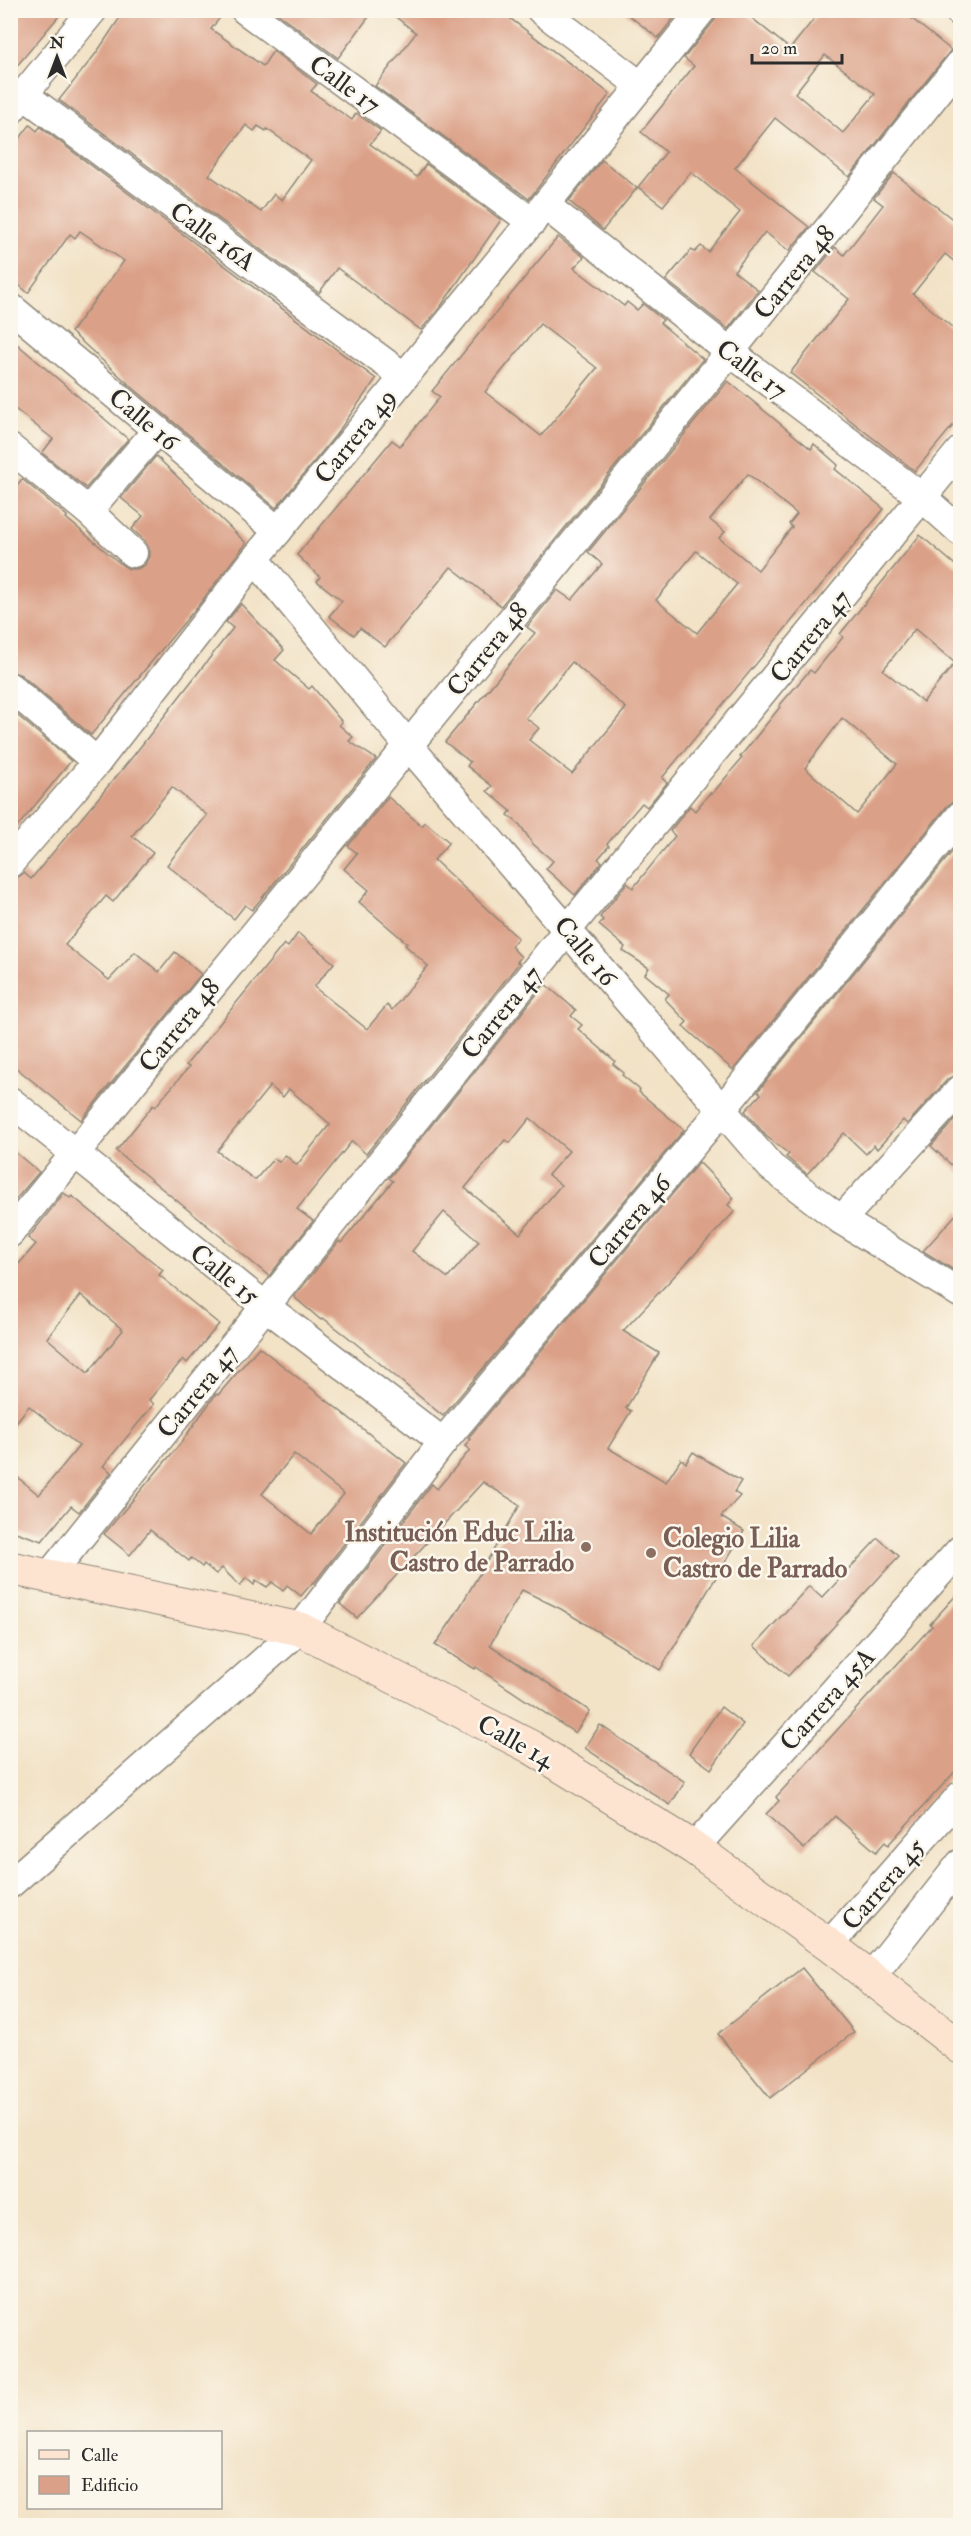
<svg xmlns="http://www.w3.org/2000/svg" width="971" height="2536" font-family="'IM FELL Double Pica',serif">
<rect width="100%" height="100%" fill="#fbf7ec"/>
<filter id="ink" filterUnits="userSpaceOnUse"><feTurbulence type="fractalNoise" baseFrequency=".0167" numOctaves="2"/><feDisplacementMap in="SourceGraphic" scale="12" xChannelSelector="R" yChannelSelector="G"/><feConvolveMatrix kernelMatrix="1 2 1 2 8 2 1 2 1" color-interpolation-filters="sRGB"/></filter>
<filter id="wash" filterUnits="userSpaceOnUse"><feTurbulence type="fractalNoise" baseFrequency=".008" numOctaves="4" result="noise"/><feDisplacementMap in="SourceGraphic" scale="24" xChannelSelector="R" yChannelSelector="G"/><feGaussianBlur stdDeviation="1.35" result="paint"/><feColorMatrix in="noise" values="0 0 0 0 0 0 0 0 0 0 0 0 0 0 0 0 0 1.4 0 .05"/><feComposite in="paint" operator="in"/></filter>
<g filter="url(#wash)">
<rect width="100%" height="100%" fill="#f2e2c6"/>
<g id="blocks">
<g fill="#dba188" fill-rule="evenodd">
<path d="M 10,10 L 64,10 L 10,74 Z"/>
<path d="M 125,10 L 226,10 L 211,29 L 263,66 L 273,51 L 317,84 L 311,91 L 352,120 L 356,113 L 381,131 L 370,144 L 417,177 L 426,164 L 501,220 L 441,306 L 421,330 L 337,268 L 319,293 L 59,100 L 97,52 ZM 246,125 L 254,131 L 258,126 L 266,131 L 267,129 L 311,160 L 282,200 L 274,194 L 261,212 L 209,175 Z"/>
<path d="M 273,10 L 374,10 L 338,58 Z"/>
<path d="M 387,10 L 499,10 L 610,94 L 529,199 L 375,86 L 416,33 Z"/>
<path d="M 622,10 L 680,10 L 658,38 Z"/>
<path d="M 718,10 L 742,10 L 790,49 L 821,10 L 901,10 L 951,50 L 849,177 L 775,118 L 735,168 L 809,227 L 789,251 L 765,232 L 734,271 L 758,290 L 728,329 L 666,280 L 691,250 L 695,252 L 701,246 L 708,252 L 740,212 L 691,172 L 663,206 L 638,187 L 666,152 L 641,132 L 694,66 L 684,58 L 715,20 ZM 825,55 L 875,94 L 843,133 L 795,93 Z"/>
<path d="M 30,125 L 37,131 L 40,127 L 376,379 L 335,436 L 276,508 L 133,388 L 71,332 L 124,261 L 80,231 L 75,238 L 70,234 L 28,293 L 10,277 L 10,151 Z"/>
<path d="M 602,160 L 637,188 L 603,230 L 569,201 Z"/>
<path d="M 894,173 L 960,225 L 960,266 L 945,254 L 913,294 L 960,334 L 960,417 L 915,471 L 790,373 L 849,299 L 815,272 L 835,247 L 844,255 L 883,205 L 874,198 Z"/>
<path d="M 558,237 L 584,257 L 574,268 L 624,306 L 627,302 L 637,310 L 643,304 L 663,320 L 660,323 L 703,359 L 501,606 L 451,567 L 385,647 L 360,628 L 354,635 L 329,616 L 342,601 L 317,581 L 320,577 L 297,555 L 392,440 L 400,446 L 440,397 L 432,391 ZM 540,324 L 597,368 L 541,436 L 485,392 Z"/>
<path d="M 10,338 L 128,439 L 86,488 L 42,453 L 53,439 L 10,405 Z"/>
<path d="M 728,381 L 811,449 L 814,444 L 838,465 L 835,469 L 884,509 L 662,778 L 667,783 L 647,807 L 642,803 L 607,844 L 609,846 L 598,859 L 602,862 L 575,895 L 546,869 L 553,861 L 533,844 L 520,825 L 508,815 L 511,811 L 487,791 L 492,786 L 467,766 L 470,762 L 445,742 L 535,633 L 527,627 L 557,590 L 572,600 L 602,564 L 588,552 ZM 748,474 L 797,514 L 789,524 L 792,527 L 758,570 L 719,538 L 725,532 L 710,520 ZM 696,551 L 737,584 L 697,633 L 656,600 ZM 572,662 L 626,708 L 572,774 L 529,740 L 539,728 L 526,718 Z"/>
<path d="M 156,456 L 246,543 L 201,602 L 91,735 L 21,675 L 10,671 L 10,493 L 22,479 L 67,516 L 66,518 L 122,565 L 129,569 L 137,569 L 145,565 L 149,556 L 149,548 L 145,541 L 132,529 L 143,516 L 121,498 Z"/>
<path d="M 920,535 L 960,569 L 960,800 L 954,801 L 947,806 L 733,1070 L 683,1026 L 687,1022 L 665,999 L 669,994 L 645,974 L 649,968 L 623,951 L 625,947 L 599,925 L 603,920 L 600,917 L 627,883 L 633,888 L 675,836 L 670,831 L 690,806 L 695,811 L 710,793 L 712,794 L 742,758 L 740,757 L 780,707 L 779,706 L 810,670 L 814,673 L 843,637 L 840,634 ZM 915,629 L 955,663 L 923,702 L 883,670 ZM 842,718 L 897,764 L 857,814 L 805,768 Z"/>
<path d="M 241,604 L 284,650 L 275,660 L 309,689 L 312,686 L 342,722 L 339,725 L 353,737 L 349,741 L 376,759 L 252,910 L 245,905 L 234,919 L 167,865 L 207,815 L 172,787 L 132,836 L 153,853 L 113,902 L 106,896 L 65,945 L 109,980 L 135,952 L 159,972 L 175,952 L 201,974 L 81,1120 L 10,1063 L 10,879 L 16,878 L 24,873 L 31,879 L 134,755 L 233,628 L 226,622 Z"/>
<path d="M 10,709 L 71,761 L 10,836 Z"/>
<path d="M 388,797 L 422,826 L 425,822 L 449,842 L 434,860 L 518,938 L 511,946 L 521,957 L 517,962 L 519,963 L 366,1154 L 352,1141 L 297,1209 L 313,1221 L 269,1276 L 116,1151 L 153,1105 L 155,1107 L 189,1067 L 186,1065 L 284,944 L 288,947 L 298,933 L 334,963 L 314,987 L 367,1029 L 387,1005 L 392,1010 L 428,966 L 405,945 L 407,943 L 359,902 L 369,890 L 344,869 L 357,853 L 348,846 ZM 270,1086 L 283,1097 L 289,1089 L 330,1124 L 297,1165 L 285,1155 L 279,1162 L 274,1158 L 255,1180 L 217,1151 Z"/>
<path d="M 960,842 L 960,1074 L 948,1079 L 907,1124 L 903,1120 L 877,1149 L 874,1145 L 866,1154 L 844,1133 L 807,1174 L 786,1157 L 789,1154 L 766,1136 L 745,1111 L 761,1094 L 758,1091 Z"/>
<path d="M 545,984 L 576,1010 L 571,1016 L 582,1025 L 578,1029 L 615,1061 L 613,1064 L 624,1073 L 622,1075 L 640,1090 L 639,1092 L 684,1130 L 443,1416 L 348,1337 L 323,1318 L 321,1320 L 294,1297 L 339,1241 L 341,1243 L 393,1181 L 389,1178 ZM 530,1118 L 569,1151 L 548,1175 L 561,1185 L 520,1234 L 465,1188 L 505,1140 L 510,1143 ZM 444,1212 L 479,1241 L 448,1278 L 412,1251 Z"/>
<path d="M 960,1114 L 960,1173 L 931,1146 Z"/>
<path d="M 10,1148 L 39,1172 L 10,1206 Z"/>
<path d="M 699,1162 L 734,1198 L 728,1205 L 735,1211 L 623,1331 L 659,1353 L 626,1408 L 631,1411 L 608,1448 L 666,1482 L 681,1459 L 686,1463 L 693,1452 L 741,1481 L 734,1492 L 740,1496 L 721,1517 L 744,1531 L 660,1670 L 561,1609 L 522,1590 L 490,1645 L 590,1711 L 575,1733 L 476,1667 L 475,1669 L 435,1645 L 454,1617 L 520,1505 L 483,1482 L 357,1618 L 340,1604 L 432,1484 L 437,1489 L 470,1450 L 465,1446 L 470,1439 L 468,1438 Z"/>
<path d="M 64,1193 L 70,1198 L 72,1196 L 163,1270 L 159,1275 L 219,1324 L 187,1363 L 183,1359 L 149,1400 L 154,1404 L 103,1466 L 111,1472 L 79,1512 L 71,1506 L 42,1541 L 10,1530 L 10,1471 L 39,1495 L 79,1446 L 29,1406 L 10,1430 L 10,1274 L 36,1244 L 28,1238 ZM 81,1295 L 123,1330 L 88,1373 L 47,1338 Z"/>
<path d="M 960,1210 L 960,1274 L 923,1251 Z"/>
<path d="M 259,1347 L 406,1463 L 314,1583 L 313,1582 L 301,1596 L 287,1585 L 283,1591 L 272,1582 L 267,1587 L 256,1580 L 254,1585 L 246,1578 L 240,1586 L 222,1568 L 216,1574 L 204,1564 L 202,1567 L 191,1558 L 189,1561 L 150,1530 L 130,1555 L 104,1534 L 180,1444 L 216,1394 L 218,1395 ZM 294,1454 L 344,1494 L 311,1534 L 262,1494 Z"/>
<path d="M 878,1538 L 899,1556 L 788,1676 L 754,1646 L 809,1586 L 822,1598 Z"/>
<path d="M 960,1591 L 960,1766 L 888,1845 L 885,1842 L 876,1852 L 835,1816 L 804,1849 L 766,1814 L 779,1801 L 776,1797 L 932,1626 L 930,1624 Z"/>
<path d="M 721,1707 L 743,1724 L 711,1769 L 689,1753 Z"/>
<path d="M 600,1725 L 685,1782 L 670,1805 L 585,1748 Z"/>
<path d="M 802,1968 L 854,2032 L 770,2098 L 718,2034 Z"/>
</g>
</g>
</g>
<g filter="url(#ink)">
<use href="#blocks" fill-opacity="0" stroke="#8e8678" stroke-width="1.5"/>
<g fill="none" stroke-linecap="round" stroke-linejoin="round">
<g stroke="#8e8678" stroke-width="31">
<g id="street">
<path d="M 245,10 L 532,222"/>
<path d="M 541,10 L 641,86"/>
<path d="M 958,10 L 960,12"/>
<path d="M 24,95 L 403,376"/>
<path d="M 10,111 L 93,10"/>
<path d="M 545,205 L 730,352 L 923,498 L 960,531"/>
<path d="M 10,307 L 278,531"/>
<path d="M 10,448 L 88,511"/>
<path d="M 133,553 L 88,511 L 157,430"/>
<path d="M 255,559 L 408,745 L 771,1167 L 841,1220 L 960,1293"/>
<path d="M 10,687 L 97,762"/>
<path d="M 10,863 L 97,762 L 255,559 L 545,205 L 702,10"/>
<path d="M 10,1101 L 265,1306 L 443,1442"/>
<path d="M 841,1220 L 960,1090"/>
<path d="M 10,1233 L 730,352 L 960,64"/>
<path d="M 48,1577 L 568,929 L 960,451"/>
<path d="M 694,1848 L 960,1550"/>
<path d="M 10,1884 L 300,1629 L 443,1442 L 721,1111 L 960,816"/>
<path d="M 829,1945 L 960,1796"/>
<path d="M 871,1977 L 960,1864"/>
</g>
</g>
<g stroke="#8e8678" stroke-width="35">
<path id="secondary" d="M 10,1568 L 300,1629 L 531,1747 L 694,1848 L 829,1945 L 960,2047"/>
</g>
<use href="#street" stroke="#fff" stroke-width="28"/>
<use href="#secondary" stroke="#fde4d1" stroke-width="33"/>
</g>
</g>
<g fill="#8d6e63" stroke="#fbf7ec" stroke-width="2">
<circle cx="586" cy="1547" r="6"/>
<circle cx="651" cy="1553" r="6"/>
</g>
<g text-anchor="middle" stroke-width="5" stroke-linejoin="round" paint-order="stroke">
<g font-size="26" fill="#2b2b2b" stroke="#fbf7ec">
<text transform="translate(345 84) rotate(36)" y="9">Calle 17</text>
<text transform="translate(213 236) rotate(36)" y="9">Calle 16A</text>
<text transform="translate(794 272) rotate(-51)" y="9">Carrera 48</text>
<text transform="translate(752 369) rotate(37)" y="9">Calle 17</text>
<text transform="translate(144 419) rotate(40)" y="9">Calle 16</text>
<text transform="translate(355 436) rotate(-51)" y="9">Carrera 49</text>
<text transform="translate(810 636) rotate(-51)" y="9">Carrera 47</text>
<text transform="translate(487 649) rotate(-51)" y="9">Carrera 48</text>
<text transform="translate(586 951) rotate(50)" y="9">Calle 16</text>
<text transform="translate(501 1012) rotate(-51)" y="9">Carrera 47</text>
<text transform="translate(179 1025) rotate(-51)" y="9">Carrera 48</text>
<text transform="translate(629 1221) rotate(-50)" y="9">Carrera 46</text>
<text transform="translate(225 1274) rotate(39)" y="9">Calle 15</text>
<text transform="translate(197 1391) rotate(-51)" y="9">Carrera 47</text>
<text transform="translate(827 1699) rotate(-48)" y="9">Carrera 45A</text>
<text transform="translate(516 1741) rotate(29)" y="9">Calle 14</text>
<text transform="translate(883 1884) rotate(-49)" y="9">Carrera 45</text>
</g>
<g font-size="26" font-weight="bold" fill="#785e54" stroke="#fbf7ec" text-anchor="end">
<text x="574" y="1541">Institución Educ Lilia<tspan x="574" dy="30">Castro de Parrado</tspan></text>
<text x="663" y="1547" text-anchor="start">Colegio Lilia<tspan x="663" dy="30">Castro de Parrado</tspan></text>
</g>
</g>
<rect width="971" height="2536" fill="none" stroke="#fbf7ec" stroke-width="36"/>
<rect x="27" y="2431" width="195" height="78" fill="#fbf7ec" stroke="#a8a59f" stroke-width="1.5"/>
<rect x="39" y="2450" width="30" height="9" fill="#fde4d1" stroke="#a8a59f" stroke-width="1.5"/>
<text x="81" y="2461" font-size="18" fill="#2b2b2b">Calle</text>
<rect x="39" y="2476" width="30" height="18" fill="#dba188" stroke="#a8a59f" stroke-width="1.5"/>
<text x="81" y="2491" font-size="18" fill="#2b2b2b">Edificio</text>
<g transform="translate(57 57)" stroke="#fbf7ec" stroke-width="4.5" paint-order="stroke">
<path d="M0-4.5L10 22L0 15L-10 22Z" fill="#2b2b2b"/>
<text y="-9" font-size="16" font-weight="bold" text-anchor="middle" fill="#2b2b2b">N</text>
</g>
<path d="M752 54v9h90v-9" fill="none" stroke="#2b2b2b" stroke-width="3"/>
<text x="761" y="54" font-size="18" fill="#2b2b2b" stroke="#fbf7ec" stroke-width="4.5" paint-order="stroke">20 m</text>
</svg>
